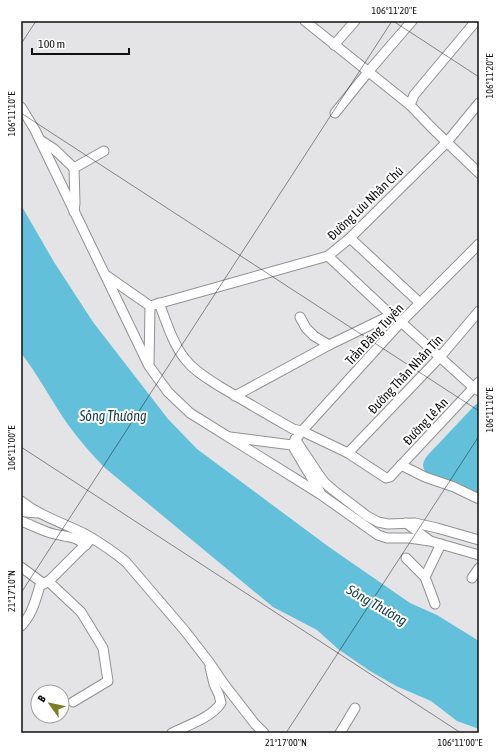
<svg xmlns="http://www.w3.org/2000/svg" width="500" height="754" font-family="'Asap Condensed',sans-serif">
<rect width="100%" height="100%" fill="#e4e4e7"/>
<g fill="#63c0db">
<path d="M 21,205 L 54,262 L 93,322 L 168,419 L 197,449 L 329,547 L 410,603 L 437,615 L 479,641 L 479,729 L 457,721 L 431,701 L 396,686 L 370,671 L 338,649 L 317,630 L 273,607 L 105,468 C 92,455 80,441 69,426 C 52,402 39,376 21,353 Z"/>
<path d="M 477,404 L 479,404 L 479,496 L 426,473 C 422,467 422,463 427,456 L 475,405 Z"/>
</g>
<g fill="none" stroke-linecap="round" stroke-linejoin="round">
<g stroke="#919194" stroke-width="11">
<g id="minor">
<path d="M 305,21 L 410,105 L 433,129 L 479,173"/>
<path d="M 334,45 L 355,21"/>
<path d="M 410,105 L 414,95 L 476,21"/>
<path d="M 21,107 L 35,130 L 149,366 L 168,392 L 190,413 L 320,494 L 378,535 L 387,538 L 409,538 L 430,541 L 479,555"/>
<path d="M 335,113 L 368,72 L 412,21"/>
<path d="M 40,140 L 54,149 L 74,168"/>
<path d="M 74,212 L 75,203 L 74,168 L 104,151"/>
<path d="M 350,238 L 420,303"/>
<path d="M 328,256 L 391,315 L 401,322 L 473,387 L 479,391"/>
<path d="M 107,276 L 150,306 L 149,364"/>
<path d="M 159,303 C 166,321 173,344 185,359 C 194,371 207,378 219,386 C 241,399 263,412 286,425 L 293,429 L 302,431 L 348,453 L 386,478 L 390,477 L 479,382"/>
<path d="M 150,306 L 328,256 L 350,238 L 447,142 L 479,103"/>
<path d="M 300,317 L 306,328 L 314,336 L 329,345"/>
<path d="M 235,396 L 329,345 L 391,315"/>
<path d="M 230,437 L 292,445 L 320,492"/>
<path d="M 295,439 L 319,475 L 325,483 L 333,490 L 367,516 L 378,522 L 388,524 L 415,523 L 437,528 L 479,540"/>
<path d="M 292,445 L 302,431 L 401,322 L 479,244"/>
<path d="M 348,453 L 440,357 L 479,311"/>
<path d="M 401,465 L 425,477 L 454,487 L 479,499"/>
<path d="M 21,501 C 40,516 63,523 85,534 C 99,542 113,551 126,562 L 185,631 L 209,662 L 224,684 L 255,724 L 264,733"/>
<path d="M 21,511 L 26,512 L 37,513"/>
<path d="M 21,521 C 32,525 42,531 54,534 C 67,537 75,536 86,545"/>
<path d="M 406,523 L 429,540"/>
<path d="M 406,558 L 425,577"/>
<path d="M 21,567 L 44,584 L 50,580 L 92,538"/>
<path d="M 472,578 L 479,568"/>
<path d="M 48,581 L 81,612 L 103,648 L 108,681 L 73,702"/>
<path d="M 435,604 L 425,577 L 441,544"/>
<path d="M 21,626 C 33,614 36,598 41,582"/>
<path d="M 172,733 C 188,725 211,718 221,703 L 219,695 L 214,684 L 210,667"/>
<path d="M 340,733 L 355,708"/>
</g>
</g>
<use href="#minor" stroke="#fff" stroke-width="9"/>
</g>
<path fill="none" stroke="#0f0f10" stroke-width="1" stroke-opacity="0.45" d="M 393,21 L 479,77M 21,44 L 36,21M 21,113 L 479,411M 21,447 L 461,733M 21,593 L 392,21M 286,733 L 479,436"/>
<g text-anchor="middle" stroke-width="4" stroke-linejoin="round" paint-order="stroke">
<g font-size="13" fill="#0f0f10" stroke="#fff">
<text transform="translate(365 203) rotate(-44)" y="5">Đường Lưu Nhân Chú</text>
<text transform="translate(374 334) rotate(-47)" y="5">Trần Đăng Tuyển</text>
<text transform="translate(405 374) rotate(-47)" y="5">Đường Thân Nhân Tín</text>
<text transform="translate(425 421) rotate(-47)" y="5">Đường Lê An</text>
</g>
<g font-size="14" font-style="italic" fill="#123d48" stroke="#fff">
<text x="113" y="421">Sông Thương</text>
<text transform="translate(377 605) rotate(30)" y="5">Sông Thương</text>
</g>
</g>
<rect width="500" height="754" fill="none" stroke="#ffffff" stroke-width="44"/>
<g transform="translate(50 704) rotate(303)"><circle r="19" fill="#ffffff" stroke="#9f9f9f"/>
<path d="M0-3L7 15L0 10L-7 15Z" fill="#7c7d25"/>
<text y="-6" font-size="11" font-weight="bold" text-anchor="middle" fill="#0f0f10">B</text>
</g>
<path d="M32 48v6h97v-6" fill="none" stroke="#0f0f10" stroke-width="2"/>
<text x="38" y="48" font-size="12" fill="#0f0f10" stroke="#ffffff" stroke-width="3" paint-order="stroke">100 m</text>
<rect x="22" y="22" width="456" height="710" fill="none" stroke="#0f0f10" stroke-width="1.5"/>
<g font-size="10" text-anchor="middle" fill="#0f0f10">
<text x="394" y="14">106°11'20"E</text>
<text transform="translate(489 76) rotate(-90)" y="4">106°11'20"E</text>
<text transform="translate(11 114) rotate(-90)" y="4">106°11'10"E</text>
<text transform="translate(489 410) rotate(-90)" y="4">106°11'10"E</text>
<text transform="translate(11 448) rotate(-90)" y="4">106°11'00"E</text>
<text transform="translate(11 591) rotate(-90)" y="4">21°17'10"N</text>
<text x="286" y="746">21°17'00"N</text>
<text x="460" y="746">106°11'00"E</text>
</g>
</svg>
